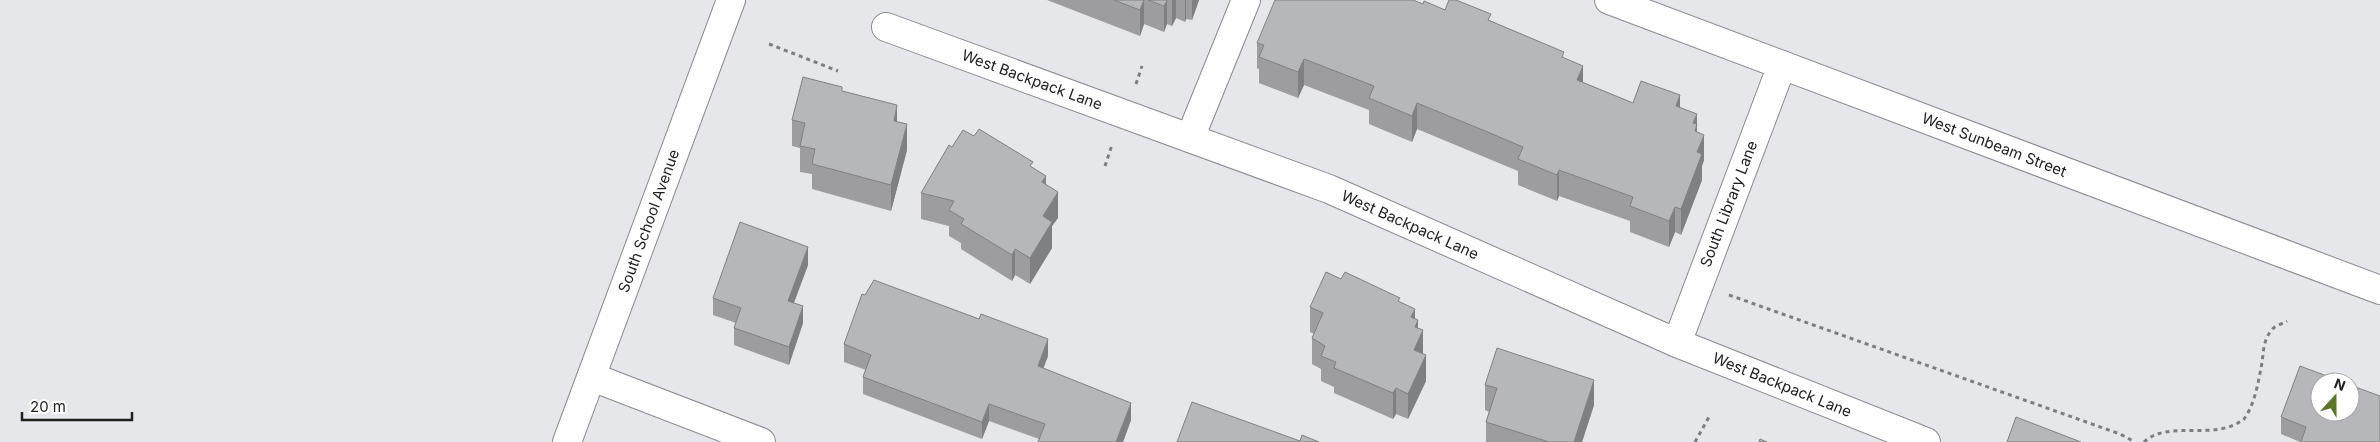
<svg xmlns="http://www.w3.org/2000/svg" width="2380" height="442" font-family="Inter,sans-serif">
<rect width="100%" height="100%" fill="#e6e7ea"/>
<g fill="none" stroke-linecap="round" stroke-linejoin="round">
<g stroke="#8a8a8d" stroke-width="30">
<g id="street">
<path d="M 886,27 L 1329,189 L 1677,343 L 1926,442"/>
<path d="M 1190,138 L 1246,0"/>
<path d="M 1677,343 L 1782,65"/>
<path d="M 592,377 L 761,442"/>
</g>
</g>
<g stroke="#8a8a8d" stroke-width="30">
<g id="secondary">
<path d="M 1609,0 L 2380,290"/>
<path d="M 567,442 L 731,0"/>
</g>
</g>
<g stroke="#7d7e80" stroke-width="3" stroke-dasharray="4 4" stroke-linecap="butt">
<path d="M 769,44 L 838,71"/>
<path d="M 1136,84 L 1142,66"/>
<path d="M 1105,166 L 1112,145"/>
<path d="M 1729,295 L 2120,434 L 2135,442"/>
<path d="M 1695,442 L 1709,417"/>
<path d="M 2144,442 C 2169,419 2215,442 2244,419 C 2254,406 2258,384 2261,368 C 2264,355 2262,342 2271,331 C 2274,326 2282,324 2287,321"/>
</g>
<use href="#street" stroke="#fff" stroke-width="28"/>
<use href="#secondary" stroke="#fff" stroke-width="28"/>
</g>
<g fill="#9d9da0">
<path d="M 1047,0 L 1199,0 L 1192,20 L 1186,19 L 1185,22 L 1176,18 L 1172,26 L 1167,24 L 1164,32 L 1144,24 L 1140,36 Z"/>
<path d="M 1423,4 L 1491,21 L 1564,58 L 1583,83 L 1633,103 L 1680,107 L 1697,124 L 1697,132 L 1704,160 L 1702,166 L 1702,180 L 1681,235 L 1675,232 L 1669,247 L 1630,232 L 1630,221 L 1559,196 L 1557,201 L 1518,185 L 1518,171 L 1417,129 L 1412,142 L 1369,124 L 1369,110 L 1304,85 L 1298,98 L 1259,83 L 1259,69 L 1257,68 L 1257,43 Z"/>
<path d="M 842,91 L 897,122 L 907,150 L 891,211 L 812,189 L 812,174 L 800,172 L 800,148 L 792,146 L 792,120 Z"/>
<path d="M 974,136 L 1033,168 L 1046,185 L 1058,218 L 1052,226 L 1052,248 L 1030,284 L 1015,275 L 1012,281 L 961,249 L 961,243 L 949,236 L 949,226 L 921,219 L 921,193 Z"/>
<path d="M 808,265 L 794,303 L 803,323 L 789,365 L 734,345 L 734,328 L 736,323 L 713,315 L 713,298 Z"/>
<path d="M 1341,279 L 1400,302 L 1415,319 L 1418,328 L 1423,354 L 1426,381 L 1408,419 L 1396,414 L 1393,419 L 1334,393 L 1334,387 L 1321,381 L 1321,369 L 1312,364 L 1312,338 L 1314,334 L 1310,332 L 1310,307 Z"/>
<path d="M 844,344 L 1048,356 L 1043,368 L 1131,420 L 1123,442 L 1038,442 L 1039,439 L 989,421 L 982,439 L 863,394 L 863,377 L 866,370 L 844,362 Z"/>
<path d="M 1485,385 L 1594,405 L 1582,442 L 1486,442 L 1486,422 L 1489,412 L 1485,410 Z"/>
<path d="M 2380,396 L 2300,442 L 2281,434 L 2281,417 Z"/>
</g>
<g fill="#7f8082">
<path d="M 1144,0 L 1144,24 L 1140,36 L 1140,10 Z"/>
<path d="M 1167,0 L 1167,24 L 1164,32 L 1164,6 Z"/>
<path d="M 1172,0 L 1176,0 L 1176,18 L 1172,26 Z"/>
<path d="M 1185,0 L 1186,0 L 1186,19 L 1185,22 Z"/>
<path d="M 1192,0 L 1199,0 L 1192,20 Z"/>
<path d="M 1304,59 L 1304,85 L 1298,98 L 1298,72 Z"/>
<path d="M 1583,66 L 1583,92 L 1577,80 Z"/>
<path d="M 1680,95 L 1680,120 L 1676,106 Z"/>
<path d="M 1417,103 L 1417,129 L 1412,142 L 1412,116 Z"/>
<path d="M 897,105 L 897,131 L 894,121 Z"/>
<path d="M 1697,114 L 1697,126 L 1697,124 L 1697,150 L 1693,123 Z"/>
<path d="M 907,124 L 907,150 L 891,211 L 891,185 Z"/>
<path d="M 1704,135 L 1704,160 L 1702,166 L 1702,180 L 1681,235 L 1681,209 L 1697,152 Z"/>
<path d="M 1559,170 L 1559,196 L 1557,201 L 1557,175 Z"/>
<path d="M 1046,176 L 1046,202 L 1042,182 Z"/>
<path d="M 1058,192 L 1058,218 L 1052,226 L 1052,248 L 1030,284 L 1030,258 L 1043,216 Z"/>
<path d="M 1675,207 L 1675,232 L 1669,247 L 1669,221 Z"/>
<path d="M 808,247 L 808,265 L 788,318 L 788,301 Z"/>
<path d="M 1015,249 L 1015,275 L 1012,281 L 1012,255 Z"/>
<path d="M 803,306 L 803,323 L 789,365 L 789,347 Z"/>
<path d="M 1415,309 L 1415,326 L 1418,320 L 1418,341 L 1423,330 L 1423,356 L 1414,375 L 1411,317 Z"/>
<path d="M 1048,339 L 1048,356 L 1038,383 L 1038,366 Z"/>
<path d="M 1426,355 L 1426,381 L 1408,419 L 1408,394 Z"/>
<path d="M 1594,380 L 1594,405 L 1582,442 L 1574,442 Z"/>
<path d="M 1396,388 L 1396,414 L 1393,419 L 1393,393 Z"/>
<path d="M 1131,403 L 1131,420 L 1123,442 L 1116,442 Z"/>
<path d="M 989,404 L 989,421 L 982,439 L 982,422 Z"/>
</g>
<g fill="#b6b7ba" stroke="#7f8082">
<path d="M 1114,0 L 1144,0 L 1140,10 Z"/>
<path d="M 1148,0 L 1167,0 L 1164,6 Z"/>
<path d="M 1275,0 L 1413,0 L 1423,4 L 1424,1 L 1445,10 L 1449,0 L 1456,0 L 1491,14 L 1488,20 L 1564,52 L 1562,57 L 1583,66 L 1577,80 L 1633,103 L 1641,81 L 1680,95 L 1676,106 L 1697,114 L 1693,123 L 1697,124 L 1695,131 L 1704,135 L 1697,152 L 1702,154 L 1681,209 L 1675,207 L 1669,221 L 1630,206 L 1633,197 L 1559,170 L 1557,175 L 1518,159 L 1523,147 L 1490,133 L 1417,103 L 1412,116 L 1369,98 L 1374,86 L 1304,59 L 1298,72 L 1259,57 L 1264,45 L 1257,43 Z"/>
<path d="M 803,77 L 842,87 L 842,91 L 897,105 L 894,121 L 907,124 L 891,185 L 812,164 L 815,149 L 800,146 L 805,123 L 792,120 Z"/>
<path d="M 979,129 L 1033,162 L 1030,166 L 1046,176 L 1042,182 L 1058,192 L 1043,216 L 1052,222 L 1030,258 L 1015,249 L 1012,255 L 961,224 L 964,219 L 949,210 L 954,201 L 921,193 L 949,145 L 952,147 L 963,130 L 974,136 Z"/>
<path d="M 740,222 L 808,247 L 788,301 L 803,306 L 789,347 L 734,328 L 741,308 L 713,298 Z"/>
<path d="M 1326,272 L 1341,279 L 1345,272 L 1400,298 L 1398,301 L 1415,309 L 1411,317 L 1418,320 L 1415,327 L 1423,330 L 1414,350 L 1426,355 L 1408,394 L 1396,388 L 1393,393 L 1334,368 L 1336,362 L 1321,356 L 1325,346 L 1312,338 L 1323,313 L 1310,307 Z"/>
<path d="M 874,280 L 979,319 L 981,314 L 1048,339 L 1038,366 L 1131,403 L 1116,442 L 1038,442 L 1045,424 L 989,404 L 982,422 L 863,377 L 871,355 L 844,344 L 862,294 L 865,295 Z"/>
<path d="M 1497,348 L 1594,380 L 1574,442 L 1549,442 L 1486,422 L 1497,388 L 1485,385 Z"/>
<path d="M 2300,366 L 2343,382 L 2320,382 L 2320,412 L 2350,412 L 2350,385 L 2380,396 L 2380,442 L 2301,442 L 2306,427 L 2281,417 Z"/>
<path d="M 1192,402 L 1300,441 L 1302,435 L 1319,442 L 1177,442 Z"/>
<path d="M 2016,417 L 2081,442 L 2007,442 Z"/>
<path d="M 1760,439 L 1767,442 L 1759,442 Z"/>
</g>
<g text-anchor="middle" stroke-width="4" stroke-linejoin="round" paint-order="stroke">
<g font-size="15" fill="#212122" stroke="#fff">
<text transform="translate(1032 80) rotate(20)" y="5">West Backpack Lane</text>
<text transform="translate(1994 145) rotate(21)" y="5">West Sunbeam Street</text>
<text transform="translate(1729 204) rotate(-69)" y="5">South Library Lane</text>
<text transform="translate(649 221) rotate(-70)" y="5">South School Avenue</text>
<text transform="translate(1410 225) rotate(24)" y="5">West Backpack Lane</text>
<text transform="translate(1782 385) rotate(22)" y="5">West Backpack Lane</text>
</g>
</g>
<g transform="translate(2335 397) rotate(21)"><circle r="24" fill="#ffffff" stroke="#a6a6a7"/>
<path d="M0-4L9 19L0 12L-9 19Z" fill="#5c7528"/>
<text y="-8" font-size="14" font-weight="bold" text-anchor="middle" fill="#212122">N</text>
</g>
<path d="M22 412v8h110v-8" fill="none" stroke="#212122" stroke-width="2.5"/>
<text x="30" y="412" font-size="15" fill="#212122" stroke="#ffffff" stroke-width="4" paint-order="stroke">20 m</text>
</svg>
